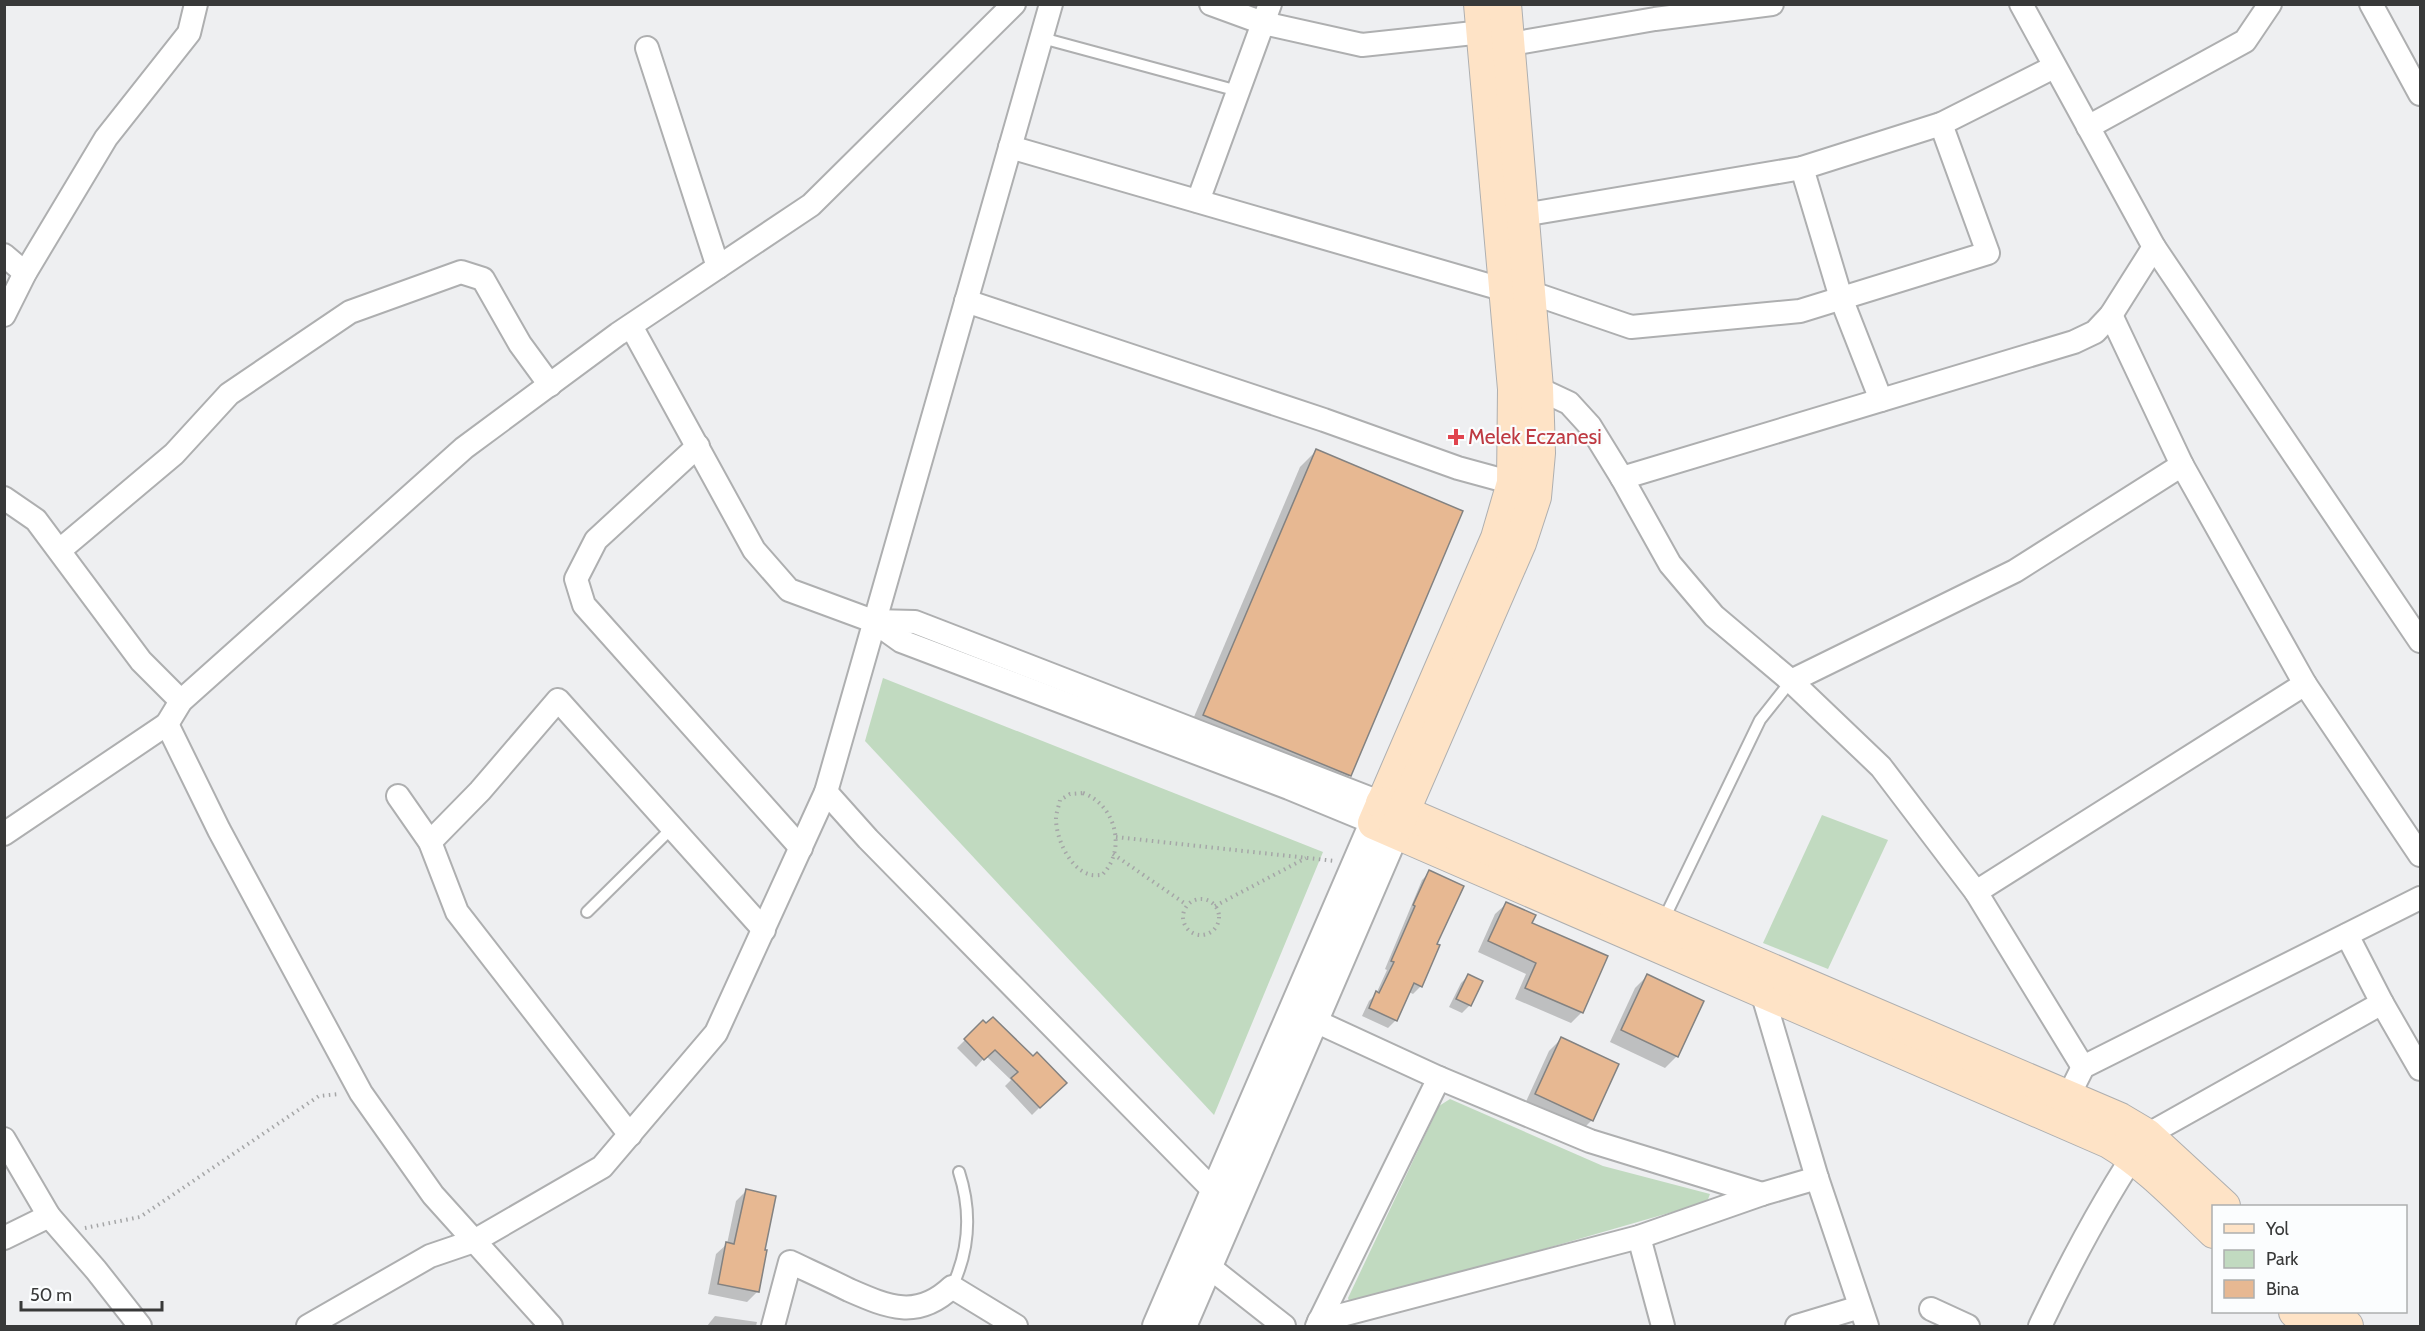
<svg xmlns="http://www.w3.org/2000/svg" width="2425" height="1331" font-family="Cabin,sans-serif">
<rect width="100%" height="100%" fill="#eeeff1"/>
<g fill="#c1dac0">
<path d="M 883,678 L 1323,852 L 1214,1115 L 865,741 Z"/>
<path d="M 1822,815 L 1888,840 L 1828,969 L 1763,943 Z"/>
<path d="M 1450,1099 L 1603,1166 L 1710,1194 L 1707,1202 L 1350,1305 L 1348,1298 L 1439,1106 Z"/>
</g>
<g fill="#0003">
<path d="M 1316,451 L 1461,512 L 1349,776 L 1333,792 L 1188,731 L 1300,467 Z"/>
<path d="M 1430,872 L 1435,945 L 1421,986 L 1413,994 L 1409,992 L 1396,1020 L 1388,1028 L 1362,1016 L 1369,1001 L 1376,994 L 1387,970 L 1385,969 L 1422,880 Z"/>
<path d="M 1506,904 L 1530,924 L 1582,1012 L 1571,1023 L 1515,999 L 1526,974 L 1478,952 L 1495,914 Z"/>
<path d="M 1469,975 L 1470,1005 L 1462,1013 L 1449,1007 L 1461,983 Z"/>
<path d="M 1647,976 L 1677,1056 L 1665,1068 L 1610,1042 L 1635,988 Z"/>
<path d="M 983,1022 L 1064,1083 L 1032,1115 L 1005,1086 L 1011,1080 L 986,1056 L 976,1067 L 957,1048 Z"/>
<path d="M 1561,1039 L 1592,1120 L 1580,1132 L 1524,1106 L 1549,1051 Z"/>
<path d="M 746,1191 L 763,1251 L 758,1291 L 747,1302 L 708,1294 L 716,1254 L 727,1244 L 736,1201 Z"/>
<path d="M 715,1316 L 757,1322 L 756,1326 L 707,1326 Z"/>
</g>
<g fill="#e7b892" stroke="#838281" stroke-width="1.5">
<path d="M 1316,449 L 1463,511 L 1351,776 L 1203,715 Z"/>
<path d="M 1429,870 L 1464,886 L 1437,944 L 1440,945 L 1422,987 L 1414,983 L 1397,1021 L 1369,1008 L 1376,991 L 1379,993 L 1394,962 L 1391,961 L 1415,906 L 1413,905 Z"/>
<path d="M 1506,902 L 1536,915 L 1532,923 L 1608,956 L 1583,1013 L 1525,988 L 1536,963 L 1488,941 Z"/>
<path d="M 1468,974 L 1483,981 L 1471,1006 L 1456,999 Z"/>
<path d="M 1647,974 L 1704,1001 L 1678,1057 L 1621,1030 Z"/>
<path d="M 993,1017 L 1033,1056 L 1037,1052 L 1067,1083 L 1040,1108 L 1011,1078 L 1018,1072 L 995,1050 L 984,1060 L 964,1039 L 983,1020 L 986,1023 Z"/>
<path d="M 1561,1037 L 1619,1064 L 1593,1121 L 1535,1094 Z"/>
<path d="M 746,1189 L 776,1196 L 765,1250 L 767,1250 L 759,1292 L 718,1284 L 726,1242 L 734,1244 Z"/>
</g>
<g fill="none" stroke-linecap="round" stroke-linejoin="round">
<g stroke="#aeafb0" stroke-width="14">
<g id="service">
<path d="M 1042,38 L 1238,91"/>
<path d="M 587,912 L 672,828"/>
<path d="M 1663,921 L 1760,720 L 1791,681"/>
<path d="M 952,1287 C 970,1249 972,1212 959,1172"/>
</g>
</g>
<g stroke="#aeafb0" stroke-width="26">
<g id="minor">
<path d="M 1211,4 L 1263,23 L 1362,45 L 1483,32"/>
<path d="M 2021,4 L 2154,247 L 2420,641"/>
<path d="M 2371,4 L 2420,94"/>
<path d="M 1494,47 L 1655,19 L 1772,4"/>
<path d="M 647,48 L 718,267"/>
<path d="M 2088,127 L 2245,41 L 2270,4"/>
<path d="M 1010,147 L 1505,290 L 1529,292 L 1631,327 L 1800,311 L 1988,253 L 1941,124"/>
<path d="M 1802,168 L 1841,298 L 1881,400"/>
<path d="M 1198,201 L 1270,4"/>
<path d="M 1523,215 L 1802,168 L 1941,124 L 2054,67"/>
<path d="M 4,255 L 25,273"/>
<path d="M 966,301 L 1324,420 L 1458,468 L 1513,483"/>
<path d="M 4,315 L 25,273 L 106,138 L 189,33 L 196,4"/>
<path d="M 2111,315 L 2182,465 L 2305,684 L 2420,855"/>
<path d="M 631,326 L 754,550 L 789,590 L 873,621 L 901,641 L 1289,788 L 1374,823"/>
<path d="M 1526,389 L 1537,388 L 1569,403 L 1590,426 L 1622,478 L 1670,564 L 1714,616 L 1791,681 L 1881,767 L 1976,892 L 2083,1067"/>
<path d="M 698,446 L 596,540 L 576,579 L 584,605 L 801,848"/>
<path d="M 1622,478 L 2074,342 L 2095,332 L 2111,315 L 2154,247"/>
<path d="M 4,498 L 36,520 L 141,661 L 181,701"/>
<path d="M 60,550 L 174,454 L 229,394 L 350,312 L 461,272 L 483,279 L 520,344 L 550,385"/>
<path d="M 873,621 L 915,622 L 1382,803"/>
<path d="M 1791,681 L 2015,571 L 2182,465"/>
<path d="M 167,724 L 219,830 L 361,1093 L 433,1195 L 551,1326"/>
<path d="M 826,792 L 868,839 L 1215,1192 L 1229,1197"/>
<path d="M 398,796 L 430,842 L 457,912 L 630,1135"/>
<path d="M 4,834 L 167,724 L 181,701 L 464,448 L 618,334 L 811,205 L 1014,4"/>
<path d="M 430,842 L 480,791 L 558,700 L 764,930"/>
<path d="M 1976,892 L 2305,684"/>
<path d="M 1761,983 L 1762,992 L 1817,1178 L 1867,1326"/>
<path d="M 2382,1003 L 2420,1069"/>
<path d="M 1300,1014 L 1439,1078 L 1590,1141 L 1762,1194"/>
<path d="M 2062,1109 L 2083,1067 L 2420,898"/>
<path d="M 4,1139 L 49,1216 L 96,1270 L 140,1326"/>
<path d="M 1639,1237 L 1663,1326"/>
<path d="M 4,1238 L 49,1216"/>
<path d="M 1208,1266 L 1284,1326"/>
<path d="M 1931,1309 L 1968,1326"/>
<path d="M 1319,1321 L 1639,1237 L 1762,1194 L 1817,1178"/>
<path d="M 308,1326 L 430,1256 L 474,1241 L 602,1167 L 716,1033 L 826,792 L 1051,4"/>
<path d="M 773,1326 L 790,1262 C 809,1271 829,1280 849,1290 C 888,1307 917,1320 952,1287 L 1016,1326"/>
<path d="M 1317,1326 L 1439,1078"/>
<path d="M 1797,1326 L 1860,1307"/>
<path d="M 2040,1326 C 2071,1261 2106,1195 2147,1135 L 2382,1003 L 2347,935"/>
</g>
</g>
<g stroke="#aeafb0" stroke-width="32">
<g id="tertiary">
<path d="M 1157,1326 L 1374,823"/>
<path d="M 1182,1326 L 1395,832"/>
</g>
</g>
<g stroke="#aeafb0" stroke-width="34">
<g id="secondary">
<path d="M 1480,4 L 1514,389 L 1513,483 L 1497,538 L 1374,823 L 2109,1142 C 2149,1166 2180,1200 2214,1232"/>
<path d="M 1382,803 L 2120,1119 L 2147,1135 L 2224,1206"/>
<path d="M 1395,831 L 1520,543 L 1535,497 L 1539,453 L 1537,388 L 1505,4"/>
<path d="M 2295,1312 L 2311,1326"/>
<path d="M 2332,1312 L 2347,1326"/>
</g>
</g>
<g stroke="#a5a6a7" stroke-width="4" stroke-dasharray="1.5 4.5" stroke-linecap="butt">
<path d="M 1083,793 C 1116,805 1127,850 1102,875 C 1098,875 1092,876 1088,874 C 1069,867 1056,838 1056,819 C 1056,813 1059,806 1060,800 L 1070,794 Z"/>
<path d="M 1116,837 L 1335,861"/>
<path d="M 1113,854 L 1187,905"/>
<circle cx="1201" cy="917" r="18"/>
<path d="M 1215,906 L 1306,858"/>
<path d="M 85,1228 L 140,1217 L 319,1096 L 339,1094"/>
</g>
<use href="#service" stroke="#fff" stroke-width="10"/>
<use href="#minor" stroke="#fff" stroke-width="22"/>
<use href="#tertiary" stroke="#fff" stroke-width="28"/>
<use href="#secondary" stroke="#fee3c6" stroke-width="32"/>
</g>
<path fill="#e0444e" stroke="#fbfdfe" stroke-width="2" d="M1453 428h6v6h6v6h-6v6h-6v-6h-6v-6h6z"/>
<g text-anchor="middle" stroke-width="4.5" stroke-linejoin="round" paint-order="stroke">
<g font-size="21" fill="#be3a42" stroke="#fbfdfe" text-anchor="start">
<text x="1468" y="444">Melek Eczanesi</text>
</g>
</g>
<rect width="2425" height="1331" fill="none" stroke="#383939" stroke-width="12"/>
<rect x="2212" y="1205" width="195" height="108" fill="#fbfdfe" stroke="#adafaf" stroke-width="1.5"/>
<rect x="2224" y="1224" width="30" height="9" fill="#fee3c6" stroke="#adafaf" stroke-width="1.5"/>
<text x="2266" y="1235" font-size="18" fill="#383939">Yol</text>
<rect x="2224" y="1250" width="30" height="18" fill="#c1dac0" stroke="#adafaf" stroke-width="1.5"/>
<text x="2266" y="1265" font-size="18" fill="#383939">Park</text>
<rect x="2224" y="1280" width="30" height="18" fill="#e7b892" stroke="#adafaf" stroke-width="1.5"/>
<text x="2266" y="1295" font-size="18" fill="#383939">Bina</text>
<path d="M21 1301v9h141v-9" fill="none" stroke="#383939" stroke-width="3"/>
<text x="30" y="1301" font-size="18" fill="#383939" stroke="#fbfdfe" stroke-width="4.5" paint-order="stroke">50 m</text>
</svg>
